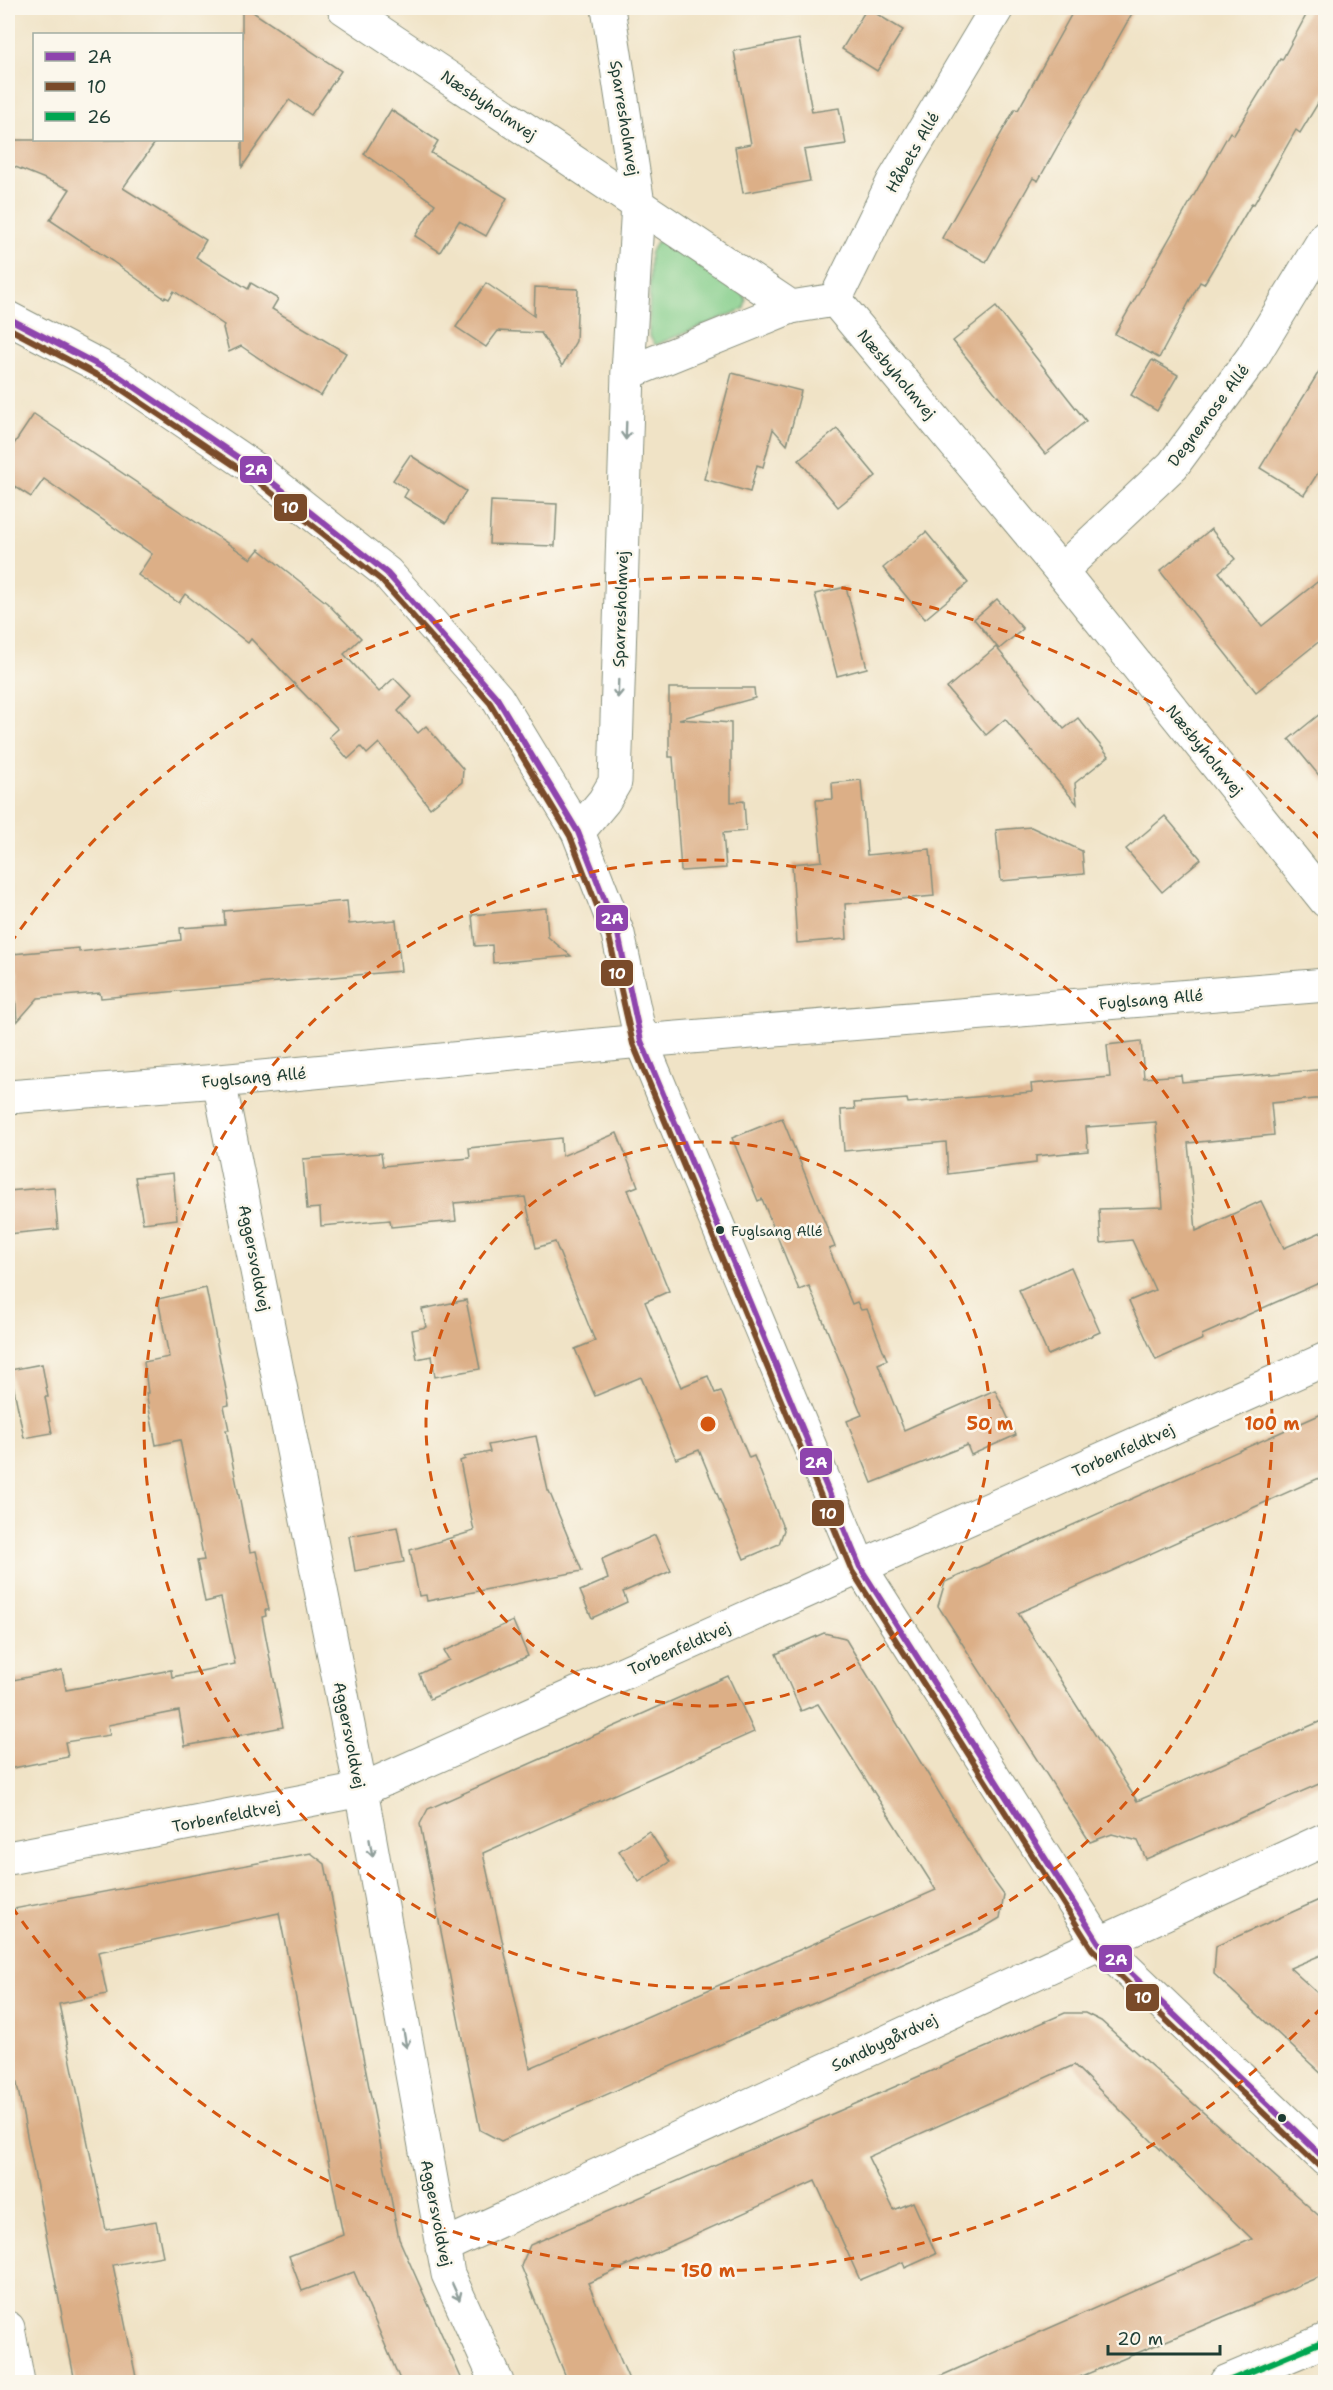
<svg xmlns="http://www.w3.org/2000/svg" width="1333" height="2390" font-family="'Shantell Sans',sans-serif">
<rect width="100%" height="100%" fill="#fbf7ec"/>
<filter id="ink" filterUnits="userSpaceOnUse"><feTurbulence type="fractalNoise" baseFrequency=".0167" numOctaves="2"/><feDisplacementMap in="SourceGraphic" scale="12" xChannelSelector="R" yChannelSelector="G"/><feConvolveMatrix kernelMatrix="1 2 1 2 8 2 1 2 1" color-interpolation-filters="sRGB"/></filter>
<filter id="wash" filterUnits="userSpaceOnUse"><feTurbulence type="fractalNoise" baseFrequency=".008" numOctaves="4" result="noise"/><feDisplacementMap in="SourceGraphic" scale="24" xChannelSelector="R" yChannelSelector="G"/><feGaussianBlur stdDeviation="1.35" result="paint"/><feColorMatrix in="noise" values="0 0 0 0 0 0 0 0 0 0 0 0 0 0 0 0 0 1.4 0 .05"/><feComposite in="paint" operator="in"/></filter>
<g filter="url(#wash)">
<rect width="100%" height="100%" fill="#f0e3c6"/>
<path fill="#84ce8b" stroke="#528660" stroke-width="1.5" d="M 666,240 L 740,289 L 746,299 L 744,309 L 655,345 L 649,335 L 650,254 L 656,242 Z"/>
<g id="blocks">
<g fill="#dcaf87">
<path d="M 242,8 L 247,8 L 341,71 L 311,115 L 289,100 L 242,167 Z"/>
<path d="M 867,8 L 903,30 L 877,71 L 842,49 Z"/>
<path d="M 1075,8 L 1135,8 L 1038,181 L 1033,178 L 986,262 L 942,238 L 1015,109 L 1018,110 Z"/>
<path d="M 1310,8 L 1326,8 L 1326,90 L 1300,133 L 1296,130 L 1254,204 L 1252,203 L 1204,284 L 1200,282 L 1159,358 L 1115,334 L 1230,132 L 1234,135 L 1280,59 L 1282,60 Z"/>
<path d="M 799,39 L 812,112 L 839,108 L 846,144 L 804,150 L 810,181 L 743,193 L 735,147 L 751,144 L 734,51 Z"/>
<path d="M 391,110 L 438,141 L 431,153 L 507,198 L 486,236 L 459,221 L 440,252 L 415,236 L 435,204 L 364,154 Z"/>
<path d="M 8,140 L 157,140 L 123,188 L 206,240 L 196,257 L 248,289 L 251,283 L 278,299 L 272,309 L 346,353 L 321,396 L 281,373 L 241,346 L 229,352 L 223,328 L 224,325 L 174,291 L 169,299 L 165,297 L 164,298 L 112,261 L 50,220 L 70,189 L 8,164 Z"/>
<path d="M 486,283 L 534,316 L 535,287 L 578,289 L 576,341 L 562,366 L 541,333 L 498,331 L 486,347 L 456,327 Z"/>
<path d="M 996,307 L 1086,421 L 1045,454 L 953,341 Z"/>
<path d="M 1152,360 L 1178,375 L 1157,411 L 1131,395 Z"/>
<path d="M 1326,360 L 1326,460 L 1304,495 L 1260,468 Z"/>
<path d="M 732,373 L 801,391 L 787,445 L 773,429 L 763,467 L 757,465 L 750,492 L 704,479 Z"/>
<path d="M 34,414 L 251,559 L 259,549 L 327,603 L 361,638 L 344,654 L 379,692 L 394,678 L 412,697 L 398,711 L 418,733 L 426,726 L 463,769 L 462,782 L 430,808 L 379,743 L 367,754 L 361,747 L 348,759 L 329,737 L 338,729 L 251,639 L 248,643 L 185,594 L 179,603 L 138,575 L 152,554 L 44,479 L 31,497 L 8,482 L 8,453 Z"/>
<path d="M 837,429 L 876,476 L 838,507 L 799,460 Z"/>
<path d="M 410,455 L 466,491 L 446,523 L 404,497 L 408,490 L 393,480 Z"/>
<path d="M 491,501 L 557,504 L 555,546 L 489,544 Z"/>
<path d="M 1211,529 L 1235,559 L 1219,572 L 1262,626 L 1326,575 L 1326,636 L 1256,692 L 1160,571 Z"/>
<path d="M 926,532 L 968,583 L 925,619 L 883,568 Z"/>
<path d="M 846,587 L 867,668 L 837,676 L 815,594 Z"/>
<path d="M 997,599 L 1023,629 L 999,649 L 974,619 Z"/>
<path d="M 996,647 L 1064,729 L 1078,718 L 1109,756 L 1075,783 L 1077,804 L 1005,719 L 986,735 L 947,688 Z"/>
<path d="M 669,688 L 754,688 L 755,698 L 679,719 L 731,723 L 731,802 L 744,801 L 746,831 L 723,833 L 726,868 L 681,871 L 673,757 L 669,757 Z"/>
<path d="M 1326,709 L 1326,784 L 1289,739 Z"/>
<path d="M 861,780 L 867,855 L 930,849 L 934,896 L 845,904 L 847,939 L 797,943 L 792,864 L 822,861 L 816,800 L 833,799 L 832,783 Z"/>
<path d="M 1165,816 L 1201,859 L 1162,892 L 1126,849 Z"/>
<path d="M 1031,827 L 1082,851 L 1084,874 L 1001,881 L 996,830 Z"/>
<path d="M 347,901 L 349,924 L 396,920 L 401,971 L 101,998 L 100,993 L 38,998 L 17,1022 L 12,954 L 79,948 L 79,952 L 181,940 L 180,928 L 225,925 L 224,911 Z"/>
<path d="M 546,908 L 548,937 L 571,956 L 493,963 L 492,945 L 475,946 L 472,915 Z"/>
<path d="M 1141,1041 L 1144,1078 L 1181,1075 L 1182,1082 L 1326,1069 L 1326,1098 L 1271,1103 L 1274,1135 L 1188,1143 L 1196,1231 L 1261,1201 L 1284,1248 L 1326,1230 L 1326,1280 L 1202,1335 L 1203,1339 L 1156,1360 L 1129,1301 L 1155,1290 L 1132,1240 L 1101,1243 L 1099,1209 L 1163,1207 L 1156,1122 L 1086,1127 L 1088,1151 L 1036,1156 L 1036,1163 L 948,1174 L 946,1142 L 844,1151 L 841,1110 L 855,1109 L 854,1103 L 907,1099 L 908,1103 L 1032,1092 L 1031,1084 L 1110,1077 L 1107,1045 Z"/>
<path d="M 782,1118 L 835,1247 L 829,1249 L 852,1304 L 857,1302 L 861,1310 L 867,1309 L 887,1360 L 878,1364 L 904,1430 L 995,1390 L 1016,1435 L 971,1455 L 967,1445 L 872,1483 L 847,1421 L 862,1415 L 809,1286 L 799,1290 L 762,1199 L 758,1201 L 732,1138 Z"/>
<path d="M 617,1133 L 638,1186 L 628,1190 L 669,1291 L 645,1302 L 681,1387 L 708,1376 L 715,1393 L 721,1391 L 749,1458 L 754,1456 L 784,1530 L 779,1544 L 744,1559 L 699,1450 L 676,1459 L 641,1377 L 595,1396 L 575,1349 L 595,1341 L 555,1242 L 536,1248 L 525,1197 L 454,1203 L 456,1221 L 391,1227 L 390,1220 L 321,1226 L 320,1208 L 307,1209 L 303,1159 L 381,1153 L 383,1166 L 470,1158 L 469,1148 L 561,1138 L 562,1156 Z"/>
<path d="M 173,1173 L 177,1219 L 143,1223 L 135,1177 Z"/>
<path d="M 54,1187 L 58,1229 L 8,1234 L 8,1191 Z"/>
<path d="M 1071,1267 L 1100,1332 L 1048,1355 L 1019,1290 Z"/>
<path d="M 206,1288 L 229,1405 L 224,1406 L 229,1430 L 226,1430 L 250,1552 L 256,1551 L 269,1610 L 265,1610 L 266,1616 L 262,1617 L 283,1727 L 185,1746 L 179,1711 L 108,1725 L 110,1735 L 65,1742 L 68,1757 L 8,1769 L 8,1681 L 62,1670 L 66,1690 L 171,1670 L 172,1677 L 235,1664 L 221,1598 L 205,1602 L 197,1561 L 204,1560 L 180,1440 L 156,1445 L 146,1393 L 148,1393 L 144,1362 L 169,1357 L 158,1299 Z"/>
<path d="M 466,1300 L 480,1369 L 435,1377 L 432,1356 L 417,1359 L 412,1330 L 426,1327 L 422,1309 Z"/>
<path d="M 42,1364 L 48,1397 L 45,1397 L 52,1433 L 24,1438 L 10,1370 Z"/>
<path d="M 1326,1412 L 1326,1475 L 1018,1613 L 1137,1801 L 1326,1719 L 1326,1781 L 1146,1859 L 1138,1841 L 1112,1834 L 1090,1842 L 938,1606 L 945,1582 Z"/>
<path d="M 536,1436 L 548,1491 L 549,1491 L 582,1571 L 427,1601 L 426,1595 L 419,1596 L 410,1550 L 474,1531 L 460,1461 L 465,1459 L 464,1457 L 490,1452 L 488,1445 Z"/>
<path d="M 397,1527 L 404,1562 L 355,1571 L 349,1536 Z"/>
<path d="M 655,1535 L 671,1571 L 623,1592 L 627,1602 L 592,1618 L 580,1591 L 608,1579 L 602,1559 Z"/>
<path d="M 513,1621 L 528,1656 L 430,1699 L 419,1674 L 449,1660 L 444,1651 Z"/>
<path d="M 824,1633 L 845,1638 L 988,1873 L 1004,1895 L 1000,1918 L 978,1931 L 501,2141 L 480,2130 L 420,1824 L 428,1809 L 728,1676 L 754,1732 L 483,1853 L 530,2068 L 936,1890 L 818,1704 L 801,1711 L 776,1654 Z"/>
<path d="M 649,1831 L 669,1862 L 639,1882 L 619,1851 Z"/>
<path d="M 311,1853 L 325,1864 L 399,2239 L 463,2382 L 401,2382 L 354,2272 L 302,2291 L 289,2256 L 343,2235 L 279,1913 L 98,1952 L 107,1994 L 59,2004 L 106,2230 L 156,2221 L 163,2256 L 113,2265 L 137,2382 L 75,2382 L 8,2038 L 8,1910 Z"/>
<path d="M 1326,1897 L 1326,1953 L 1290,1968 L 1326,2001 L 1326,2078 L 1214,1974 L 1216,1946 Z"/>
<path d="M 1065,2013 L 1085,2013 L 1101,2021 L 1326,2222 L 1326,2274 L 1068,2382 L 927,2382 L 1252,2239 L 1074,2065 L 868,2157 L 894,2210 L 913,2202 L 936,2254 L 905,2268 L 903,2262 L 860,2280 L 815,2181 L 588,2283 L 630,2382 L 568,2382 L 521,2266 L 530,2245 Z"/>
</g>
</g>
</g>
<g filter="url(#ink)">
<use href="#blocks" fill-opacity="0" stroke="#88907d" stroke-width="1.5"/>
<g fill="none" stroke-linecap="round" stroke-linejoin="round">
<g stroke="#88907d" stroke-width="35">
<g id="street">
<path d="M 344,8 L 791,307 L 835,300 L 1061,571 L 1326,901"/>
<path d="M 835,300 L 893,182 L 997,8"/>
<path d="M 628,373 L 791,307"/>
<path d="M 1061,571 L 1173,465 L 1252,358 L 1326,236"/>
<path d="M 578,832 L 604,801 L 615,782 L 628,373 L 638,204 L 608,8"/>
<path d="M 219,1081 L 361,1790 L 448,2274 L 497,2382"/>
<path d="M 8,1097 L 219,1081 L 641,1041 L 1326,985"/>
<path d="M 8,1858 L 361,1790 L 1326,1359"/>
<path d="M 442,2247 L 1326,1839"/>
<path d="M 8,2328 L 18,2382"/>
</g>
</g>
<g stroke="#88907d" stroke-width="35">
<g id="secondary">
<path d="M 8,318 L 117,375 L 258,471 L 387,573 L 497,698 L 578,832 L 618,934 L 641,1041 L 860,1567 L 1099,1943 L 1326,2160"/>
<path d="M 1226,2382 L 1326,2340"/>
</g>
</g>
<use href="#street" stroke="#fff" stroke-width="33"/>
<use href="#secondary" stroke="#fff" stroke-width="33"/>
<g stroke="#fbf7ec" stroke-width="10">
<path id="bus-1" d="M 8,318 L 117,375 L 258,471 L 387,573 L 497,698 L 578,832 L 618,934 L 641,1041 L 860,1567 L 1099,1943 L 1326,2160"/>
</g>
<g stroke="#fbf7ec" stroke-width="10">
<path id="bus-2" d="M 8,328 L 112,383 L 253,478 L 381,580 L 490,703 L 570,836 L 609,937 L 633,1044 L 852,1571 L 1092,1949 L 1320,2167"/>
</g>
<g stroke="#fbf7ec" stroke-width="10">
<path id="bus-3" d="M 1226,2382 L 1326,2340"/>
</g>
<use href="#bus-1" stroke="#8e44ad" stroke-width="6"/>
<use href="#bus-2" stroke="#7a4b2a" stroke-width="6"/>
<use href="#bus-3" stroke="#00a651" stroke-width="6"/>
</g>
<defs><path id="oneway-shaft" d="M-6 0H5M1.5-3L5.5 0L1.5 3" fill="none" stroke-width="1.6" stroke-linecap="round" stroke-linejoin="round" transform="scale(1.5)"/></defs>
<g stroke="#8f9e9a">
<use href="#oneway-shaft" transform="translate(626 431) rotate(92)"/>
<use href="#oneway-shaft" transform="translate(618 689) rotate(92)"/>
<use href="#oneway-shaft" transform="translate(371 1848) rotate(80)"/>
<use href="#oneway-shaft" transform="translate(405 2039) rotate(80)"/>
<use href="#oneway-shaft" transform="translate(456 2292) rotate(66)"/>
</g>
</g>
<g fill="none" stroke="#d45610" stroke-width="3" stroke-dasharray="10 8">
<circle cx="708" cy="1424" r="282"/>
<circle cx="708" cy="1424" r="564"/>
<path d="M1322 2007A847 847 0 0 1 10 1904M10 944A847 847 0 0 1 1322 841"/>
</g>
<g fill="#1f3d34" stroke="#fbf7ec" stroke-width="2">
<circle cx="720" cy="1230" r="5"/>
<circle cx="1282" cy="2118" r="5"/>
</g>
<g text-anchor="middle" stroke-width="5" stroke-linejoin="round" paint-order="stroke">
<g font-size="14" fill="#1f3d34" stroke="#fbf7ec" text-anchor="start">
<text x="731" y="1236">Fuglsang Allé</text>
</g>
<g font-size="16" fill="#1f3d34" stroke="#fbf7ec">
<text transform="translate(489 105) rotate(34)" y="6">Næsbyholmvej</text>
<text transform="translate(625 118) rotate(81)" y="6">Sparresholmvej</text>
<text transform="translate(912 152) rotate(-60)" y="6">Håbets Allé</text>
<text transform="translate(897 374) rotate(50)" y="6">Næsbyholmvej</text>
<text transform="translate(1208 415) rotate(-53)" y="6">Degnemose Allé</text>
<text transform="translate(620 609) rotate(-88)" y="6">Sparresholmvej</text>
<text transform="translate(1205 750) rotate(51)" y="6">Næsbyholmvej</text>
<text transform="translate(1151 999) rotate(-5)" y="6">Fuglsang Allé</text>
<text transform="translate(254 1077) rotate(-5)" y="6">Fuglsang Allé</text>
<text transform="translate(255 1258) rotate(79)" y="6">Aggersvoldvej</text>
<text transform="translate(1123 1450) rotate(-24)" y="6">Torbenfeldtvej</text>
<text transform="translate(679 1648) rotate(-24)" y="6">Torbenfeldtvej</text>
<text transform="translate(350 1735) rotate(79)" y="6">Aggersvoldvej</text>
<text transform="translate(226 1816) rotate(-11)" y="6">Torbenfeldtvej</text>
<text transform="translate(884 2042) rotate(-25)" y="6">Sandbygårdvej</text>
<text transform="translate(437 2213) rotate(79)" y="6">Aggersvoldvej</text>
</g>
</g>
<circle cx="708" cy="1424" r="9" fill="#d45610" stroke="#fbf7ec" stroke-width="3"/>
<g font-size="18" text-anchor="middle" font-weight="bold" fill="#d45610" stroke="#fbf7ec" stroke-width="5" stroke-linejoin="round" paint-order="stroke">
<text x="990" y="1430">50 m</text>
<text x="1272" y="1430">100 m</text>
<text x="708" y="2277">150 m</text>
</g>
<g stroke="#fbf7ec" stroke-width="2">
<rect x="239" y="455" width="34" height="29" rx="6" fill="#8e44ad"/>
<rect x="273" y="493" width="35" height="29" rx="6" fill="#7a4b2a"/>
<rect x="595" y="904" width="34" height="28" rx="6" fill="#8e44ad"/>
<rect x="600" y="959" width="34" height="28" rx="6" fill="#7a4b2a"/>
<rect x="799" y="1447" width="34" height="29" rx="6" fill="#8e44ad"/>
<rect x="811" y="1499" width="34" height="28" rx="6" fill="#7a4b2a"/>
<rect x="1098" y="1944" width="35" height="29" rx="6" fill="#8e44ad"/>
<rect x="1125" y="1983" width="35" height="29" rx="6" fill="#7a4b2a"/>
</g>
<g font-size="16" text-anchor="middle" font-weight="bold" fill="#fff">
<text x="256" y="475">2A</text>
<text x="290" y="513">10</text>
<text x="612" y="924">2A</text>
<text x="617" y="979">10</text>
<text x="816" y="1468">2A</text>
<text x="828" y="1519">10</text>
<text x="1116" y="1965">2A</text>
<text x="1143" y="2003">10</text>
</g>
<rect width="1333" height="2390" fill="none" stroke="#fbf7ec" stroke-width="30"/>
<rect x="33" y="33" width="210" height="108" fill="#fbf7ec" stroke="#a3ada2" stroke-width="1.5"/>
<rect x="45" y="52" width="30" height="9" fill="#8e44ad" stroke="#a3ada2" stroke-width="1.5"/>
<text x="87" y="63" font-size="18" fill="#1f3d34">2A</text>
<rect x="45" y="82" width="30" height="9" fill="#7a4b2a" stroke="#a3ada2" stroke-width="1.5"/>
<text x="87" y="93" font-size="18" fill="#1f3d34">10</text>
<rect x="45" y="112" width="30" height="9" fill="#00a651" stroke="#a3ada2" stroke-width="1.5"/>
<text x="87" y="123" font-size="18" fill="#1f3d34">26</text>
<path d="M1108 2345v9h112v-9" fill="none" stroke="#1f3d34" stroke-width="3"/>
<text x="1117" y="2345" font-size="18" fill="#1f3d34" stroke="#fbf7ec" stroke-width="4.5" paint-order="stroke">20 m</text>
</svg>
